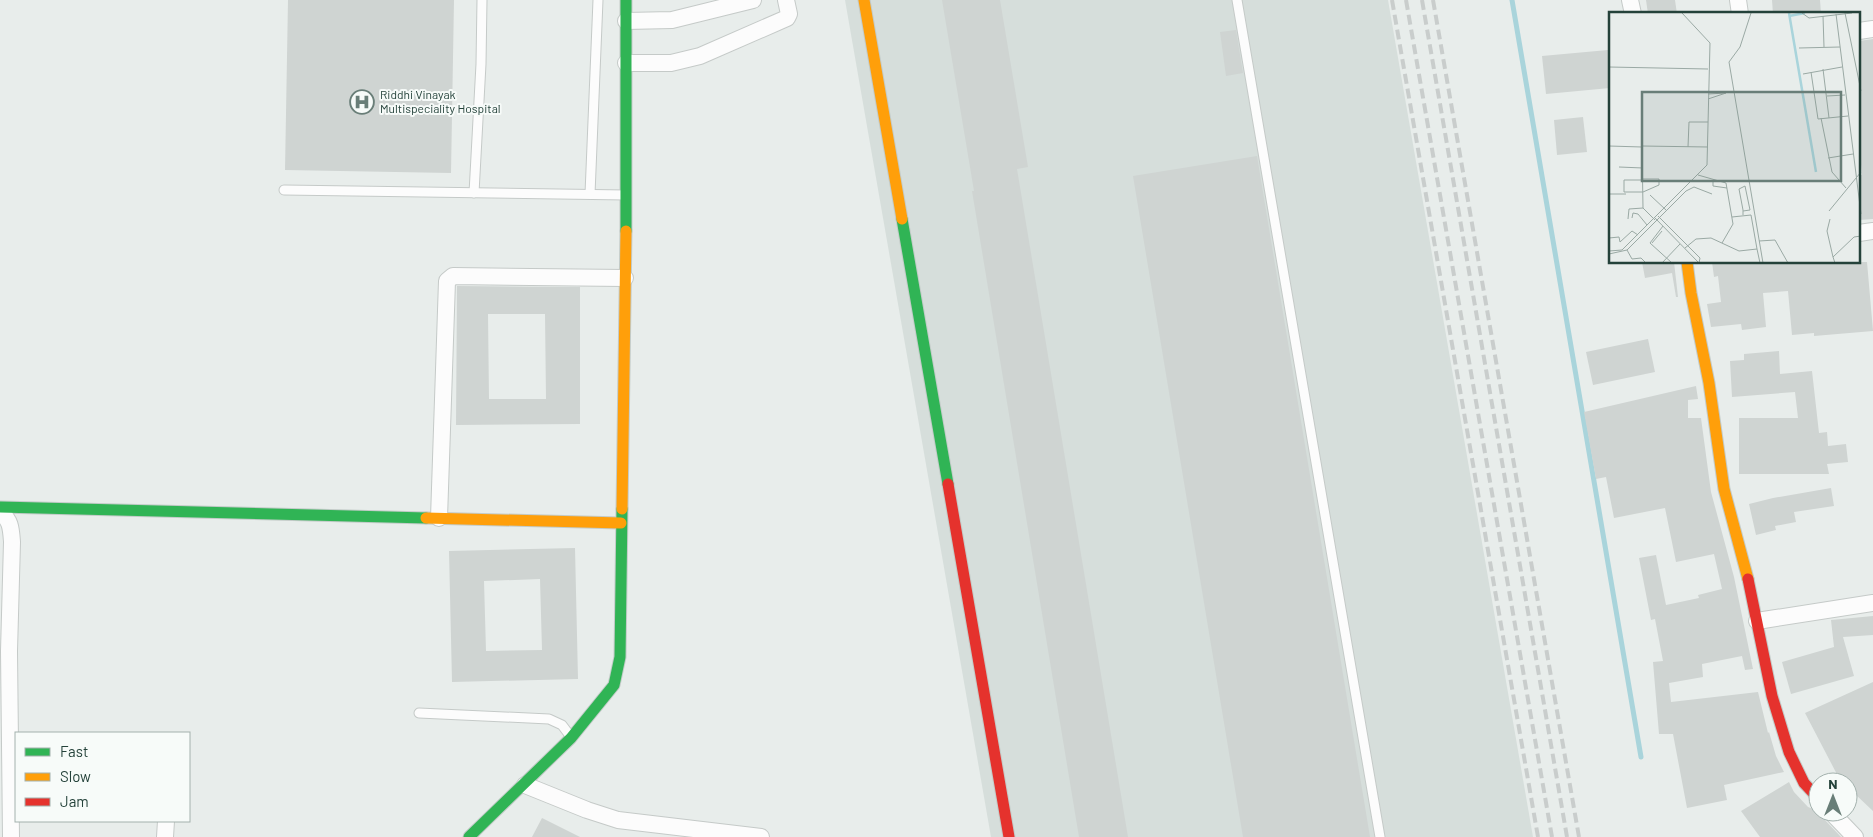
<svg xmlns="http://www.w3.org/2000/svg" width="1873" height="837" font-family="Barlow,sans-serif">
<rect width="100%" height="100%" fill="#e8edeb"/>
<path fill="#d6dedb" d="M 845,0 L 1388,0 L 1533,837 L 991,837 Z"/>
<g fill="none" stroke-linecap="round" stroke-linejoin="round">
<path stroke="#a9d4db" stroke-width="5" d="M 1512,0 L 1641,757"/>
</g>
<g fill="#cfd4d2" fill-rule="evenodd">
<path d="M 288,0 L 454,0 L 451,173 L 285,170 Z"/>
<path d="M 942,0 L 1000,0 L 1028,167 L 1017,169 L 1128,837 L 1079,837 L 972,191 L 974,191 Z"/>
<path d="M 1646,0 L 1675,0 L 1677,14 L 1648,14 Z"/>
<path d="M 1772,0 L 1820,0 L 1821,14 L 1773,14 Z"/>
<path d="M 1236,30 L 1243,73 L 1226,76 L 1220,32 Z"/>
<path d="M 1873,39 L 1873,219 L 1859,220 L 1859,175 L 1862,175 L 1859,143 L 1859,41 Z"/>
<path d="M 1608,50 L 1610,88 L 1546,94 L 1542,56 Z"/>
<path d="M 1583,117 L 1587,152 L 1557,155 L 1554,120 Z"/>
<path d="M 1257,156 L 1370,837 L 1243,837 L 1133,176 Z"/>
<path d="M 1642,262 L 1674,262 L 1678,297 L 1676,297 L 1672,273 L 1645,278 Z"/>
<path d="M 1712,262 L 1867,262 L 1873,331 L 1814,336 L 1814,333 L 1792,335 L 1788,291 L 1763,293 L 1766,327 L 1742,330 L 1741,324 L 1711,327 L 1707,304 L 1721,302 L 1718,276 L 1714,277 Z"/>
<path d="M 457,286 L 580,287 L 580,424 L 456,425 ZM 488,314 L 545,314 L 546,399 L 489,399 Z"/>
<path d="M 1648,339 L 1655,372 L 1593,385 L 1586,352 Z"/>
<path d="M 1779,351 L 1780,374 L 1812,371 L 1819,433 L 1827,432 L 1828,446 L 1846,444 L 1848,462 L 1827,464 L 1829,474 L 1739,474 L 1739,418 L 1798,418 L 1795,392 L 1732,397 L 1730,361 L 1744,360 L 1744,354 Z"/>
<path d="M 1696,386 L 1698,399 L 1688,400 L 1688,418 L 1701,418 L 1711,492 L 1734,577 L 1753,669 L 1745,670 L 1742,656 L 1702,664 L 1703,677 L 1669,683 L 1671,702 L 1758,692 L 1768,733 L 1769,732 L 1776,756 L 1784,772 L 1724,785 L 1727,800 L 1687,808 L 1673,734 L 1659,734 L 1653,662 L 1663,661 L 1655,619 L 1651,620 L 1639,558 L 1656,555 L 1666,605 L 1699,598 L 1698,595 L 1722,589 L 1714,554 L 1676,562 L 1665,508 L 1614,518 L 1606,477 L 1596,479 L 1584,412 Z"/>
<path d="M 1831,488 L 1834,506 L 1794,512 L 1796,522 L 1775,526 L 1776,530 L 1756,535 L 1749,504 L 1773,498 Z"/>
<path d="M 575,548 L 578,679 L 452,682 L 449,551 ZM 540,579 L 542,650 L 486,651 L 484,581 Z"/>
<path d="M 1873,616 L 1873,635 L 1843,637 L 1854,676 L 1791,694 L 1782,662 L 1834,647 L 1831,620 Z"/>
<path d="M 1873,682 L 1873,811 L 1854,793 L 1848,792 L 1848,782 L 1841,782 L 1805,713 Z"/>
<path d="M 1789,782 L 1794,792 L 1808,807 L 1821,812 L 1824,819 L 1841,837 L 1760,837 L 1741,811 Z"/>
<path d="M 542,818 L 580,837 L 532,837 Z"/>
</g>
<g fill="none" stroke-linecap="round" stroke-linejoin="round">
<g stroke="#c5cac8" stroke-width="11">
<g id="lane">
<path d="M 1237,0 L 1380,837"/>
<path d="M 284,190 L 626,195"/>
<path d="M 474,193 L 481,64 L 482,0"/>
<path d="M 590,194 L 598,0"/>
<path d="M 419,713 L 549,719 L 562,725 L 571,737"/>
</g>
</g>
<g stroke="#c5cac8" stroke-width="18">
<g id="street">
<path d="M 1630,0 L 1633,14"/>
<path d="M 1738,0 L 1740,14"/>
<path d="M 626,21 L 672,20 L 753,0"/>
<path d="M 1859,31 L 1873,29"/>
<path d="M 626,63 L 671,63 L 700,56 L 787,18 L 789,14 L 786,0"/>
<path d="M 1859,233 L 1873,231"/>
<path d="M 0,512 C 11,520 11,529 12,542 L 9,651 L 11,837"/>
<path d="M 439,518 L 447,281 L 453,276 L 625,278"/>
<path d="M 1757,621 L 1873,603"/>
<path d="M 525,785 L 587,810 L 618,820 L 761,837"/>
<path d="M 1831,812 L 1855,837"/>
<path d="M 165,837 L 166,821"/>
</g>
</g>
<g stroke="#c3cbc8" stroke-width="13">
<g id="fast">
<path d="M 902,219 L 948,484"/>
<path d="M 626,231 L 626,0"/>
<path d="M 0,507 L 426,518"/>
<path d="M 469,837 L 571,738 L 614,685 L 620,657 L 622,509"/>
</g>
</g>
<g stroke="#c3cbc8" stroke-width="13">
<g id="slow">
<path d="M 864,0 L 902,219"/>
<path d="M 1687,262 L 1691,293 L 1709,383 L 1724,489 L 1748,579"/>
<path d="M 622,509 L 626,231"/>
<path d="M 426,518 L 621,523"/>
</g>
</g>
<g stroke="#c3cbc8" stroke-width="13">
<g id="jam">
<path d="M 948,484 L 1009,837"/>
<path d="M 1748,579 L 1772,696 L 1789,752 L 1804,783 L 1818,798"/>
</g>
</g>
<use href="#lane" stroke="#fcfcfc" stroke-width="9"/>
<use href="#street" stroke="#fcfcfc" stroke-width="16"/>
<use href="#fast" stroke="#30b455" stroke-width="11"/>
<use href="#slow" stroke="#ff9f0a" stroke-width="11"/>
<use href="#jam" stroke="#e5322d" stroke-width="11"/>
<g stroke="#c9cdcc" stroke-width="4" stroke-dasharray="10 5" stroke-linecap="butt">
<path d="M 1392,0 L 1538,837"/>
<path d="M 1406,0 L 1552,837"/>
<path d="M 1422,0 L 1567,837"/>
<path d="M 1433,0 L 1579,837"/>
</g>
</g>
<defs>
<g id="hospital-ring" transform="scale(1.25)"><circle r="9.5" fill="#f7fbf9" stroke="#697e78" stroke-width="1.5"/><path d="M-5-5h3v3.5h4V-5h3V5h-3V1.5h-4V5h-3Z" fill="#697e78"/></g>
</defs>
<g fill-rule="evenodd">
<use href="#hospital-ring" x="362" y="102"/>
</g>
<g text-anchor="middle" stroke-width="4" stroke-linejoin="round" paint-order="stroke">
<g font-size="12" fill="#24423a" stroke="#f7fbf9" text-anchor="start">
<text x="380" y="99">Riddhi Vinayak<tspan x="380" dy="14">Multispeciality Hospital</tspan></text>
</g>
</g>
<g transform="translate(1609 12)">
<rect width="251" height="251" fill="#e8edeb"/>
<path fill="none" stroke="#a9d4db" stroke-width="2.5" d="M 180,1 L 207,160M 180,4 L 196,1"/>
<path fill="none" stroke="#9aa9a4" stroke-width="1" d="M 142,1 L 131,35 L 120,50 L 154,251M 193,1 L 200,6 L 243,1M 236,1 L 252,79M 227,2 L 252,202M 214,4 L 215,35M 190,36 L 231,35M 0,55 L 99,57M 214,57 L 220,106M 202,60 L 209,107 L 239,104M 194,62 L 233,55M 99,82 L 117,81 L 99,87M 218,84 L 236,83M 212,106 L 223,160 L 237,176M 0,134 L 33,135 L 34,196M 33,134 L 99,135M 79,135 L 80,110 L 99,110M 219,146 L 244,142M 10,155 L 34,156M 89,163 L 117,171 L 124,212 L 113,231M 104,168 L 104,174 L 118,176M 34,180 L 15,180 L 15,168 L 34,168M 34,180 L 50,173 L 50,167 L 34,167M 0,182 L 17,182M 41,183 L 57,198M 134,199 L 141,198 L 136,174 L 130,177 L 134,198 L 134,203M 220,199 L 252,160M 49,204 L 91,246 L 90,251M 123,205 L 142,203 L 148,237M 23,206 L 24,201 L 29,202 L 38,213M 46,206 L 90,251M 19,207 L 20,197 L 34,196 L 46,208M 221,207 L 218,219 L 224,245M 54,214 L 41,231 L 63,251M 0,226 L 10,225 L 11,230 L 23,219 L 29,223M 150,229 L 166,228 L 179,251M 43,231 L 53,219M 76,236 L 87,227 L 102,226 L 130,239 L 148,237 L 151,251M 18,238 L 23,247 L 32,246 L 37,251M 0,239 L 13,238 L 98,153 L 101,31 L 73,1M 0,242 L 18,238 L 77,179 L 85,175 L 103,182M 53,251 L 71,232M 226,251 L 224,245 L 245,225 L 252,224"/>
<path fill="#697e78" fill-opacity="0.15" stroke="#697e78" stroke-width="2.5" d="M 33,80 L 232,80 L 232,169 L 33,169 Z"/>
<rect width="251" height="251" fill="none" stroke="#24423a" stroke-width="2.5"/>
</g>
<rect x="15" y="732" width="175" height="90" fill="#f7fbf9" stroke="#a3b1ad"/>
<rect x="25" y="748" width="25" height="8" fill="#30b455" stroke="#a3b1ad"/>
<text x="60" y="757" font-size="15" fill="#24423a">Fast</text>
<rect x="25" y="773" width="25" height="8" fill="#ff9f0a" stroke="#a3b1ad"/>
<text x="60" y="782" font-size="15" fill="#24423a">Slow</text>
<rect x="25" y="798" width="25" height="8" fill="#e5322d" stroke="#a3b1ad"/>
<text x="60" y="807" font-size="15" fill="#24423a">Jam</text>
<g transform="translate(1833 797)"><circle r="24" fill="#f7fbf9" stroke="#a3b1ad"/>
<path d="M0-4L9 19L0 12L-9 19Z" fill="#697e78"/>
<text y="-8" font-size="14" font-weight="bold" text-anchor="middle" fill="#24423a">N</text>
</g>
</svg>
